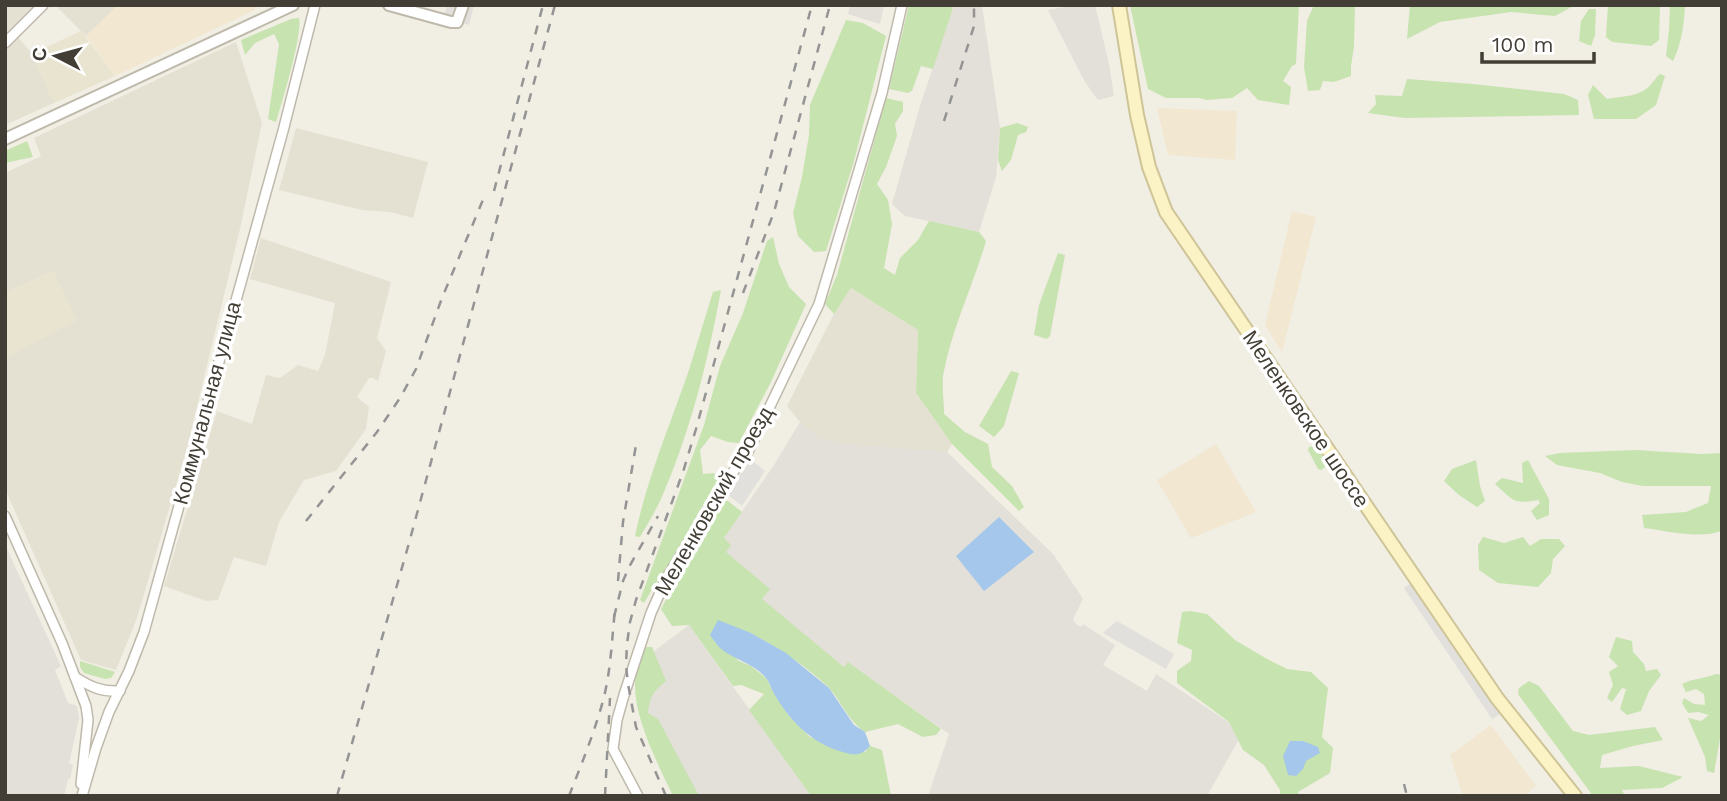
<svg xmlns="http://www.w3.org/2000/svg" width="1727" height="801" font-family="'Work Sans',sans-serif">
<rect width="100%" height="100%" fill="#f1eee4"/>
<g fill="#e4e1d3">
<path d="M 5,5 L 37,5 L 13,31 L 32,54 L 54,103 L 5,125 Z"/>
<path d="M 55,5 L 118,5 L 86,36 Z"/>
<path d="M 236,42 L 262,123 L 240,229 L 187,448 L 137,618 L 116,670 L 81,660 L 5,489 L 5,358 L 76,320 L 53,271 L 5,293 L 5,173 L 41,156 L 34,138 Z"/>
<path d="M 296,128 L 428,162 L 413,218 L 390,212 L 362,210 L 279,190 Z"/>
<path d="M 261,238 L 391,282 L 377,338 L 386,351 L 378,381 L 373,378 L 369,378 L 357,397 L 369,407 L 366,429 L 336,471 L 304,480 L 279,522 L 266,566 L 234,557 L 218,600 L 206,601 L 164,586 L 217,411 L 252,424 L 266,375 L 280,378 L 298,365 L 318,371 L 325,355 L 335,303 L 250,279 Z"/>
<path d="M 851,288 L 918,330 L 916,393 L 952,444 L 947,452 L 844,444 L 818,437 L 800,422 L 787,406 L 834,314 Z"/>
</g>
<g fill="#f2e7d0">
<path d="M 118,5 L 261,5 L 254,9 L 255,10 L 115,76 L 86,36 Z"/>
<path d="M 1157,108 L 1237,111 L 1235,160 L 1168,155 Z"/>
<path d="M 1292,211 L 1316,217 L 1282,352 L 1265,325 Z"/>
<path d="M 1216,444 L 1256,512 L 1191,538 L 1157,480 Z"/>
<path d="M 1491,725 L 1536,786 L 1524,796 L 1463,796 L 1450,755 Z"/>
</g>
<g fill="#e3dfd9">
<path d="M 850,5 L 884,5 L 880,24 L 848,14 Z"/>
<path d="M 954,5 L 982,5 L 1000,128 L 996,177 L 979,232 L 905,216 L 892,204 L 920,106 Z"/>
<path d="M 1077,5 L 1095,5 L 1109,64 L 1114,96 L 1098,100 L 1085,82 L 1048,10 Z"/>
<path d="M 800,422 L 818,437 L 845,444 L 947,452 L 1053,554 L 1083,599 L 1073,619 L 1076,624 L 1081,627 L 1083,624 L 1115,645 L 1103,665 L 1147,691 L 1156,674 L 1243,732 L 1207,796 L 928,796 L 949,734 L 849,663 L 844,667 L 761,599 L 769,589 L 725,552 L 724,538 L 774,465 Z"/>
<path d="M 5,545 L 61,666 L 55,670 L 68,703 L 77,706 L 79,718 L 69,763 L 73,765 L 70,779 L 68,779 L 64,796 L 5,796 Z"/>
<path d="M 689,625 L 811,796 L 695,796 L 646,712 L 642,660 Z"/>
</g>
<g fill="#e9e4cf">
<path d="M 81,31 L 115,76 L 54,103 L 32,54 Z"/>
<path d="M 53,271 L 77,320 L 5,358 L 5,293 Z"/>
</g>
<g fill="#c7e3af">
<path d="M 909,5 L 954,5 L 933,69 L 921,66 L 912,91 L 908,93 L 889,89 Z"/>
<path d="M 1130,5 L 1299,5 L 1296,64 L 1292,66 L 1283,81 L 1291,87 L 1289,105 L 1258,100 L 1247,88 L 1232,98 L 1206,100 L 1199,98 L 1166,98 L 1148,89 Z"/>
<path d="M 1314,5 L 1355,5 L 1354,46 L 1351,66 L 1351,76 L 1334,82 L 1323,81 L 1320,90 L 1308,91 L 1304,67 L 1307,21 Z"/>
<path d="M 1410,5 L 1575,5 L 1555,16 L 1511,12 L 1440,22 L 1407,39 Z"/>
<path d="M 1608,5 L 1660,5 L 1659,40 L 1651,46 L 1612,42 L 1606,37 Z"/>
<path d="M 1670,5 L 1685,5 C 1684,25 1682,42 1673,61 L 1666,56 L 1669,30 Z"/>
<path d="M 1589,9 L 1596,9 L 1595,35 L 1591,46 L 1579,41 L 1581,21 Z"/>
<path d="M 299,18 C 303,34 282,102 276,122 L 268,119 L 279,44 L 274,34 L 255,43 L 245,55 L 241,40 L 291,19 Z"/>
<path d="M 846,20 L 863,23 L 886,36 L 854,161 L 826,251 L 814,252 L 798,236 L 793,213 L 802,177 L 809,135 L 810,105 Z"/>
<path d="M 1660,74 L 1665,76 L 1656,105 L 1636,119 L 1594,119 L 1588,95 L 1593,85 L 1607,99 C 1623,96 1642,97 1652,83 C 1655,80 1657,76 1660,74 Z"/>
<path d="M 1407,79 L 1473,84 L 1564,94 L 1578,100 L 1579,115 L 1405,118 L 1368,113 L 1376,104 L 1375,95 L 1402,96 Z"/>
<path d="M 886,98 L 903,102 L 903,111 L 895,124 L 897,136 L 886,167 L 877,184 L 888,200 L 892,224 L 884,268 L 895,275 L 900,258 L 918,240 L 929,221 L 979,232 L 986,241 C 973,286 951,330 943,376 C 942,388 944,402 944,414 L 965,432 L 988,444 L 992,467 L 1012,486 L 1024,507 L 1019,511 L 952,444 L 916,393 L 918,330 L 851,288 L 834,314 L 825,304 L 837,275 Z"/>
<path d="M 1017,123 L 1028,127 L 1026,132 L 1018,135 L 1011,160 L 1002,171 L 998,160 L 1000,128 Z"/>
<path d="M 27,141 L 33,157 L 5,163 L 5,151 Z"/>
<path d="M 773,237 L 779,264 L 789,287 L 806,304 L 771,382 L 739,443 L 728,442 L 711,436 L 700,450 L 703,474 L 714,473 L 719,479 C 704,502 691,527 677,552 C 666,569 654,585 644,603 L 640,600 L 704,425 L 720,366 L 743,313 L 767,241 Z"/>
<path d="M 1058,253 L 1065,255 L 1050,336 L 1047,339 L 1034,335 L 1039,305 Z"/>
<path d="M 721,290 C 708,361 690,433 661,499 C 655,512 647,525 640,537 L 635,536 C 647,478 670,425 689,370 C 697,344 705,318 713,292 Z"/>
<path d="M 1011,371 L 1019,373 L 1004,426 L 994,437 L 979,426 Z"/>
<path d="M 1313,446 C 1320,451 1325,458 1325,467 L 1321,470 L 1318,469 L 1308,450 L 1309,447 Z"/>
<path d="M 1635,450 L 1701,454 L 1722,453 L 1722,531 C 1698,539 1668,531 1644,528 L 1642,515 L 1686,512 L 1708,503 L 1711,486 L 1643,486 L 1622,482 L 1600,473 L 1557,465 L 1545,456 L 1560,453 Z"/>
<path d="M 1476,460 L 1480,486 L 1485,501 L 1477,507 L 1459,495 L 1444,481 L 1452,469 Z"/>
<path d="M 1528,460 L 1549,499 L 1549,515 L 1537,520 L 1531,511 L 1540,503 L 1538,500 C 1513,505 1513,500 1495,484 L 1502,478 L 1523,483 L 1522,463 Z"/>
<path d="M 724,498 L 742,512 L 724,538 L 731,545 L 726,552 L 770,589 L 762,599 L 844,667 L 848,662 L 941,729 L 936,735 L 923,737 L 898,724 L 865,732 C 847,720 842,701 827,686 C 805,665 778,648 751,633 L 737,660 L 751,666 L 766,678 L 775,695 L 789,716 L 810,737 L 865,752 L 870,746 L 882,750 L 891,796 L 811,796 L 749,710 L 764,694 L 741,685 L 733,686 L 689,625 L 672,626 L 661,609 L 688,558 Z"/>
<path d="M 1483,537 L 1504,543 L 1523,537 L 1530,546 L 1541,539 L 1559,539 L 1565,546 L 1553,559 L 1551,573 L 1538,587 L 1498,583 L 1479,570 L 1478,545 Z"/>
<path d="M 1190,611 L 1207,614 L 1235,640 L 1267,659 L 1287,669 L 1311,672 L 1328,688 L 1322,737 L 1333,748 L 1330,773 L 1298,792 L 1299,796 L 1280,796 L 1280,790 L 1264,765 L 1243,750 L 1229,722 L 1177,683 L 1177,671 L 1191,661 L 1192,650 L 1177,643 L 1182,612 Z"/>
<path d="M 1616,637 L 1632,641 L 1633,652 L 1644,664 L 1646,671 L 1657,669 L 1661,675 L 1649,691 L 1641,711 L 1627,715 L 1620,709 L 1626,689 L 1622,688 L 1612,702 L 1607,698 L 1613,685 L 1609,672 L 1618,666 L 1609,657 Z"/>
<path d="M 646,647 L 652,647 L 666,681 C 653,692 650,696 648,713 L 658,719 L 699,796 L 673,796 C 658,764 634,719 635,683 C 635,671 641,659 646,647 Z"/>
<path d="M 80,661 L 115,672 L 111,678 L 105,679 L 84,673 L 80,667 Z"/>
<path d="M 1716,674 L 1722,675 L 1722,727 L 1714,773 L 1707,771 L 1705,757 L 1688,718 L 1701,721 L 1709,715 L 1698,712 L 1688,713 L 1682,703 L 1684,698 L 1694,704 L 1705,705 L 1704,694 L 1696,689 L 1686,692 L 1682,684 C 1694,678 1704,679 1716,674 Z"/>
<path d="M 1529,681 L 1539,686 L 1573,731 L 1589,735 L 1655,727 L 1663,740 L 1633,746 L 1602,755 L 1600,768 L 1639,766 L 1683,777 L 1662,788 L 1622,790 L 1625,796 L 1593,796 L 1518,694 L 1519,688 Z"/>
</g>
<g fill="#e2e0dc">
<path d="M 447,5 L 474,5 L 469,25 L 444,17 Z"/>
<path d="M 750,459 L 765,471 L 742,506 L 727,494 Z"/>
<path d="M 1411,583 L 1500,714 L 1492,719 L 1404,588 Z"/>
<path d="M 1117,621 L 1174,654 L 1166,669 L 1103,633 Z"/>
</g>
<g fill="#a4c7eb">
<path d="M 999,517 L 1034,552 L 984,591 L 956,556 Z"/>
<path d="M 718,620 L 751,633 L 786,653 L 829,688 L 854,725 L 865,732 L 870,746 C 863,754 857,756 846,753 C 815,745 792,724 776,697 C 772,691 770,683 766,678 C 754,663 734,660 720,648 C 716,644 713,639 710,635 Z"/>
<path d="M 1290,741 L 1303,741 L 1318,747 L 1320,753 L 1306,761 L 1303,769 L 1296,776 L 1288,775 L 1283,756 Z"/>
</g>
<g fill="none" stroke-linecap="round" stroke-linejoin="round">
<g stroke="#beb9ab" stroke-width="12">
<g id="minor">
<path d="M 5,43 L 43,5"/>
<path d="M 5,516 L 62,643 L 86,706 L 88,720 L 81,784"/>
<path d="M 75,677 C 91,687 101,692 120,691"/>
<path d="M 82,796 L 96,748 L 109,712 L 129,671 L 144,632 L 283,131 L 315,5"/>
<path d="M 638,796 L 613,749 L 617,720 L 624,695 L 651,613 L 666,579 L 727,480 L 748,452 L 819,304 L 882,93 L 902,5"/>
</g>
</g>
<g stroke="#beb9ab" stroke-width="14">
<g id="tertiary">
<path d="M 389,5 L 451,22 L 457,22 L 463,5"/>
<path d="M 5,139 L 293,5"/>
</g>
</g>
<g stroke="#cec497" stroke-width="16">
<path id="secondary" d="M 1119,5 L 1137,115 L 1149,167 L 1166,212 L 1497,698 L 1575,796"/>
</g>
<use href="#minor" stroke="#fff" stroke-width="9"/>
<use href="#tertiary" stroke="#fff" stroke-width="10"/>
<use href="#secondary" stroke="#fbf3c5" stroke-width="12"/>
<g stroke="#949494" stroke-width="2.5" stroke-dasharray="9 9" stroke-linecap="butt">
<path d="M 944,121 L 974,26 L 974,5"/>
<path d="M 494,191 L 543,5"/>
<path d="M 743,293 L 774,212 L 830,5"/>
<path d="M 306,521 L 377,432 L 400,398 L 416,369 L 442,298 L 485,195"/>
<path d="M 618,581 L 623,522 L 637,439"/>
<path d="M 614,617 L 623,581 L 629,567 L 658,516"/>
<path d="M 1404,784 L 1407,796"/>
<path d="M 337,796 L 409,543 L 555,5"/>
<path d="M 569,796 C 582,763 595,731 604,697 C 611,668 612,638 615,609"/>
<path d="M 605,796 L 610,698"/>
<path d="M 666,796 L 636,727 L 628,684 L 626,665 L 627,644 L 630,622 L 636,600 L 683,472 L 696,429 L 812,5"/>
</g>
</g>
<g text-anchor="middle" stroke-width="7" stroke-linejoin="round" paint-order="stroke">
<g font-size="21" fill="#433e35" stroke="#fff">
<text transform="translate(207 403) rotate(-75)" y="7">Коммунальная улица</text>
<text transform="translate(1306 419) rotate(56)" y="7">Меленковское шоссе</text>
<text transform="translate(714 501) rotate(-60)" y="7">Меленковский проезд</text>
</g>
</g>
<rect width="1727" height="801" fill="none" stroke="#433e35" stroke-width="14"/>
<g transform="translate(56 56) rotate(276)" stroke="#ffffff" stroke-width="5" paint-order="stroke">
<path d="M0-5L12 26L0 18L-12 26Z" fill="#433e35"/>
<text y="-10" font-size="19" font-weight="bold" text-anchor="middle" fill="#433e35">С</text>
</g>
<path d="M1482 52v10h112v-10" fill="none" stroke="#433e35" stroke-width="3.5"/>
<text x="1492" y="52" font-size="21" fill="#433e35" stroke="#ffffff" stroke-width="5" paint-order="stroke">100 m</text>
</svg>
